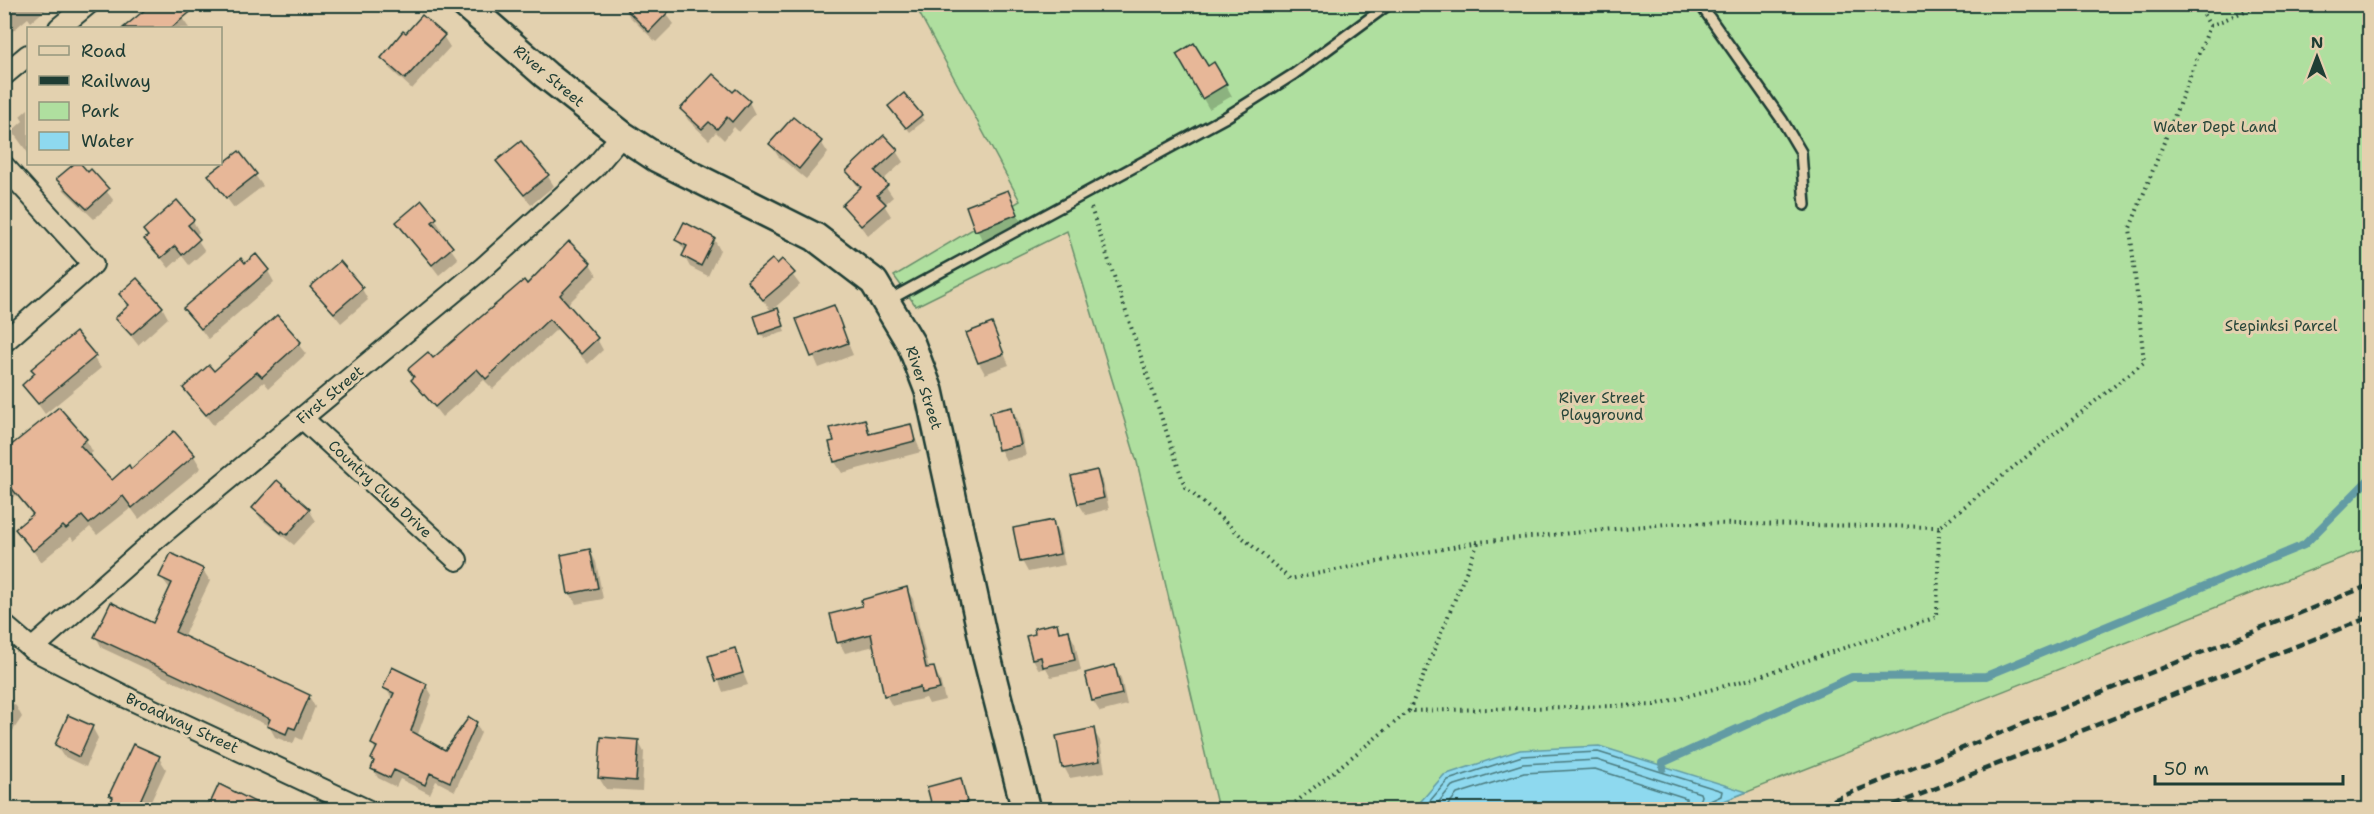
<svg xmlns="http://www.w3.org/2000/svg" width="2374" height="814" font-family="'Shantell Sans',sans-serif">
<rect width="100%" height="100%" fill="#e3d1af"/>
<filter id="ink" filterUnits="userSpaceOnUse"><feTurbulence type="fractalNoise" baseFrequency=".0167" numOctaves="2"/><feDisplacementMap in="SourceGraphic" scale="12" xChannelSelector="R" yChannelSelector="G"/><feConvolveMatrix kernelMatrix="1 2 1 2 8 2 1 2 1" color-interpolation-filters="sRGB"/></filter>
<g filter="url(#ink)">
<path fill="#afdf9f" stroke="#678e6a" stroke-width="1.5" d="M 915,5 L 2369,5 L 2369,547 L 1704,809 L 1218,809 L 1137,462 L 1067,231 L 916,306 L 894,276 L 1020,201 Z"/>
<path fill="#8ed9ef" stroke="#629ba4" stroke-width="1.5" d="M 1599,746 L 1747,792 L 1703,809 L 1414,809 L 1444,775 L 1520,750 Z"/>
<g fill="#0003">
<path d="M 4,4 L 52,4 L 31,22 L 28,18 L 4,38 Z"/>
<path d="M 155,4 L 172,4 L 189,28 L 126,28 Z"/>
<path d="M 623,4 L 659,4 L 674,24 L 656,42 L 629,16 Z"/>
<path d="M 403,33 L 406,36 L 443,36 L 450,47 L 412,89 L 390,69 L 383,58 Z"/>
<path d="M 1178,55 L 1207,68 L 1214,64 L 1232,96 L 1209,109 Z"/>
<path d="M 736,91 L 749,102 L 755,114 L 739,132 L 734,127 L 724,140 L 716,132 L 709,140 L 688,120 L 682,109 L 733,94 Z"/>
<path d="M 890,107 L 921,116 L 924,121 L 910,132 Z"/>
<path d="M 28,109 L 28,153 L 12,131 L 23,121 L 20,116 Z"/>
<path d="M 793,119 L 821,142 L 828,153 L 806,179 L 778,156 L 771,145 Z"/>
<path d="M 896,151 L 903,162 L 882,181 L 893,197 L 884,205 L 891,216 L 868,236 L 844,205 L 860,190 L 847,171 Z"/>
<path d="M 239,153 L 263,186 L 234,208 L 210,176 Z"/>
<path d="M 498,162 L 547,175 L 554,186 L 531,205 Z"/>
<path d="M 76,164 L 88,174 L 91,171 L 114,201 L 94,219 L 64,190 L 58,179 Z"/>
<path d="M 1007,192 L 1023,226 L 983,241 L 977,230 Z"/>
<path d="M 176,202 L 193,221 L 199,232 L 195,236 L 205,251 L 189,265 L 182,256 L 169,268 L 146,239 Z"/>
<path d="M 435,219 L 442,230 L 439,232 L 458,259 L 439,275 L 398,222 Z"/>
<path d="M 714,239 L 720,250 L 708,276 L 690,267 L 684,256 L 686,252 L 677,240 Z"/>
<path d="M 569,243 L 590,264 L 597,275 L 567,305 L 597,339 L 603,350 L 588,364 L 557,329 L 493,389 L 484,380 L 442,417 L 413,380 L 433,360 L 527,286 Z"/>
<path d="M 782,261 L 800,285 L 771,311 L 749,282 Z"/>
<path d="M 245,265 L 268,271 L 274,282 L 208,339 L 185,308 Z"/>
<path d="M 312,287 L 362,289 L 368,300 L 341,323 Z"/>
<path d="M 121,294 L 162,307 L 168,318 L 138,345 L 117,318 L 129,307 Z"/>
<path d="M 833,307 L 853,355 L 819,368 L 798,320 Z"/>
<path d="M 780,315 L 785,332 L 764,338 L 761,333 Z"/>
<path d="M 276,317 L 306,354 L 269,388 L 264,382 L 213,425 L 185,388 L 214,373 Z"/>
<path d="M 992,325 L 1009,365 L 985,374 L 979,363 Z"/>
<path d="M 76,334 L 101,368 L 45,414 L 24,385 Z"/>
<path d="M 1011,409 L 1018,420 L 1026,456 L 1006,461 L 1000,449 Z"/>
<path d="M 865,420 L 872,435 L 910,426 L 921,452 L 842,473 L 835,462 L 835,442 Z"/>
<path d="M 4,432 L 16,444 L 86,440 L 93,452 L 88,456 L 112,482 L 131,471 L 194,456 L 201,468 L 139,519 L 131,508 L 97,535 L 90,527 L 74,541 L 71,537 L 41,562 L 17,529 L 33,516 L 16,495 L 4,504 Z"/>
<path d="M 1096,471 L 1103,482 L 1109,509 L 1086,515 L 1079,504 L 1073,477 Z"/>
<path d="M 277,482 L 309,510 L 316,521 L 294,545 L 261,519 L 254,508 Z"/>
<path d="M 1052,521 L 1058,533 L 1065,565 L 1028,572 L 1022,561 Z"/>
<path d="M 590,551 L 596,562 L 603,599 L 576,604 L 570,593 Z"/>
<path d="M 203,570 L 210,581 L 183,637 L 309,696 L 315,707 L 302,740 L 296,737 L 293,744 L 275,737 L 269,726 L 102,648 L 96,637 L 154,625 L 171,590 L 161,577 Z"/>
<path d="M 906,588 L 913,599 L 929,669 L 934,668 L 940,680 L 945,700 L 929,704 L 926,698 L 892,706 L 886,695 L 875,646 L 845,653 L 839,642 Z"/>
<path d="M 1056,625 L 1061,633 L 1068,632 L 1075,643 L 1081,671 L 1051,677 L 1046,668 L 1039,670 L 1033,659 Z"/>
<path d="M 734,650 L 748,685 L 723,692 L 710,657 Z"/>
<path d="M 1114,667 L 1121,678 L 1127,705 L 1100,712 L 1093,701 L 1087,674 Z"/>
<path d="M 426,685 L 432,695 L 417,737 L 445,752 L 476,723 L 481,733 L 455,791 L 436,781 L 430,794 L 400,779 L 396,787 L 378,778 L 372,768 L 376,751 L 372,743 L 393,699 L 385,688 Z"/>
<path d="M 4,699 L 16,706 L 22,717 L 4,744 Z"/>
<path d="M 92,727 L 98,738 L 86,767 L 63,756 L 56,745 Z"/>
<path d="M 1093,730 L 1100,741 L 1105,772 L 1070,778 L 1064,767 Z"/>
<path d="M 638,741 L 644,752 L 642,791 L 606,789 L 599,778 Z"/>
<path d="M 159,758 L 166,769 L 147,810 L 117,810 L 111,795 Z"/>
<path d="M 960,779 L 971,810 L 935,810 Z"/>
<path d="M 209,801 L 212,803 L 262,810 L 205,810 Z"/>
</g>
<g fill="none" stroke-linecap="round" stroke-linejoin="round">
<g stroke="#4b7b7f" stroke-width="1.5">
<path d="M 1422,810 L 1448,780 L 1522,756 L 1598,752 L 1722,791 L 1721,796 L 1706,803 L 1704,810"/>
<path d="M 1432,810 L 1452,786 L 1523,764 L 1597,760 L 1700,793 L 1701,796 L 1696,810"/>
<path d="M 1444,810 L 1457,794 L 1524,773 L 1595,769 L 1686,798 L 1687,810"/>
</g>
<path stroke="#629ba4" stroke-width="8" d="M 1663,768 L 1662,763 L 1852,677 L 1986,676 L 2304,545 L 2370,478"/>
</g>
<g fill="#e7b798" stroke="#1f3d34" stroke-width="1.5">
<path d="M 152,4 L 200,4 L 171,28 L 123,28 Z"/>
<path d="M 621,4 L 676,4 L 649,32 Z"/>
<path d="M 422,15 L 445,35 L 405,79 L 381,58 L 403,31 L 406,33 Z"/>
<path d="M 1194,43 L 1208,66 L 1214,62 L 1227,84 L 1202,99 L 1176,54 Z"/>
<path d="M 713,74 L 733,92 L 736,89 L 750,101 L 732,122 L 727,117 L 717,129 L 709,122 L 702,129 L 680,109 Z"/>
<path d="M 904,93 L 922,115 L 906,128 L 888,106 Z"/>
<path d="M 793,117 L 822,141 L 799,169 L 769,144 Z"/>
<path d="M 884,135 L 898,150 L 875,171 L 888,185 L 877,195 L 886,204 L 861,226 L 842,205 L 861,187 L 846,171 Z"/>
<path d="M 521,141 L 549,175 L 524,195 L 496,161 Z"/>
<path d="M 239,151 L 257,174 L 226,198 L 208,175 Z"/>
<path d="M 74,164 L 81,164 L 88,172 L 91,169 L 109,189 L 87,209 L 56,179 Z"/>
<path d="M 1008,190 L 1018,214 L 975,231 L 966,206 Z"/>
<path d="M 177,200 L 194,220 L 188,225 L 200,239 L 182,255 L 175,246 L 161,258 L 144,239 L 148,236 L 143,230 Z"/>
<path d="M 422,200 L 437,218 L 432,222 L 453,247 L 432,265 L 396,222 Z"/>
<path d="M 684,222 L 715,238 L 701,266 L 682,256 L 687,246 L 675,240 Z"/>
<path d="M 569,241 L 591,263 L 560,295 L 598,338 L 581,354 L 549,319 L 486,379 L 477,369 L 435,407 L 411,380 L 414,377 L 408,369 L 428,352 L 433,358 L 524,280 L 527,284 Z"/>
<path d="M 256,254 L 269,270 L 201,329 L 183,308 L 241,258 L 245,263 Z"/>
<path d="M 772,259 L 777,264 L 782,259 L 795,273 L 763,300 L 747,281 Z"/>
<path d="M 340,261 L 363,288 L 334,313 L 310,287 Z"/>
<path d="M 137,278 L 163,307 L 131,335 L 115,318 L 129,305 L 119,294 Z"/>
<path d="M 834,305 L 848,343 L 811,357 L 796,319 Z"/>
<path d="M 778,308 L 784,326 L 760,334 L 754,316 Z"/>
<path d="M 277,315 L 301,342 L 262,377 L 257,372 L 206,415 L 183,388 L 209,365 L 214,371 Z"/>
<path d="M 992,323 L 1004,354 L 978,363 L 966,333 Z"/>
<path d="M 76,332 L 96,356 L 38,404 L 22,385 L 35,373 L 31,369 Z"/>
<path d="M 59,407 L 87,439 L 80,445 L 112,480 L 129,465 L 131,469 L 174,431 L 195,455 L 132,508 L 123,496 L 89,524 L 82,516 L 66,529 L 63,526 L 33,551 L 15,529 L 33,514 L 4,479 L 4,451 Z"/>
<path d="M 1012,407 L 1021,445 L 998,450 L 990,412 Z"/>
<path d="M 865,419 L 869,434 L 911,424 L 915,441 L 834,462 L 829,442 L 834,441 L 830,428 Z"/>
<path d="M 1097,470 L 1104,498 L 1078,504 L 1071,476 Z"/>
<path d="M 277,480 L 310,509 L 287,535 L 282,531 L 281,533 L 252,508 Z"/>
<path d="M 1053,520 L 1060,554 L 1020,562 L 1013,528 Z"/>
<path d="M 590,549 L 598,588 L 568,594 L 561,555 Z"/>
<path d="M 171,553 L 204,569 L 175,632 L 310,695 L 295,729 L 289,727 L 286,734 L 267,726 L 270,719 L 94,637 L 111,602 L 153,623 L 172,583 L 159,577 Z"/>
<path d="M 907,587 L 926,668 L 934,667 L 940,689 L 921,693 L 920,687 L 884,696 L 871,634 L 837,643 L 830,614 L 862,606 L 861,600 Z"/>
<path d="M 1057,623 L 1059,632 L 1069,630 L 1075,660 L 1043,667 L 1041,657 L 1032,659 L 1026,636 L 1035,634 L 1034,628 Z"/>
<path d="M 735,648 L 743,673 L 716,681 L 708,656 Z"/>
<path d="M 1115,665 L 1122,694 L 1092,701 L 1085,673 Z"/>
<path d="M 392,667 L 427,684 L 411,731 L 445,750 L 469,717 L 477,722 L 450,782 L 430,773 L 425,785 L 394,770 L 390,778 L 371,769 L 374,761 L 371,759 L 377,747 L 371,744 L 394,693 L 383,688 Z"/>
<path d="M 68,715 L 93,726 L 79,757 L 55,745 Z"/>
<path d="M 1094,728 L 1100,761 L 1062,768 L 1056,736 Z"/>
<path d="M 601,737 L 639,740 L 636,781 L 598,778 Z"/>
<path d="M 133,744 L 160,756 L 136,810 L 127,810 L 111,802 L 113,797 L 109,795 Z"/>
<path d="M 961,778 L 967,802 L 933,810 L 927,787 Z"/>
<path d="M 219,784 L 271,810 L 207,810 Z"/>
</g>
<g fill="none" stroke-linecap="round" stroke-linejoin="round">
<g stroke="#1f3d34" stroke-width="14">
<g id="lane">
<path d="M 1700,4 L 1782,120 L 1801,152 L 1805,205"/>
<path d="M 889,300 L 1226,117 L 1294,74 L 1389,4"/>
</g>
</g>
<g stroke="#1f3d34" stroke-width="24">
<g id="street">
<path d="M 59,28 L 88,4"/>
<path d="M 4,75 L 28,55"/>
<path d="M 4,166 L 93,264 L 4,342"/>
<path d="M 302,418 L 457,560"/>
<path d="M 4,625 L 32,649 L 130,699 L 367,810"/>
<path d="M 32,649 L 156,539 L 484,267 L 595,167 L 622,135"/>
</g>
</g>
<g stroke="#1f3d34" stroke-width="32">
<path id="secondary" d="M 465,4 L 546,75 L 622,135 L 657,158 L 815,237 L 874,282 L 911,344 L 929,391 L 987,657 L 1026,810"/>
</g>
<g stroke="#1f3d34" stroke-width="4" stroke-dasharray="1.5 4.5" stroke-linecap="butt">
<path d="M 2210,26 L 2261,4"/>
<path d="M 1091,208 L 1185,487 L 1290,579 L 1478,542 L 1677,523 L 1939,527"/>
<path d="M 1409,711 L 1478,543"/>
<path d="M 1286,810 L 1409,711 L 1654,705 L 1754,678 L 1937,617 L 1939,527 L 2144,362 L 2130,228 L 2210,26 L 2198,4"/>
</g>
<use href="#lane" stroke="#e3d1af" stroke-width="9"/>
<use href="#street" stroke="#e3d1af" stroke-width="20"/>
<use href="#secondary" stroke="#e3d1af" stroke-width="27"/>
<g stroke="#1f3d34" stroke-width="4.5" stroke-dasharray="9 4.5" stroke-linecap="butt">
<path d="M 1808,810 L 2370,585"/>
<path d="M 1881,810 L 2370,617"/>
</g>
</g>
</g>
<g text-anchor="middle" stroke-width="6" stroke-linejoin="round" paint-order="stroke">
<g font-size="15" fill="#1f3d34" stroke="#e3d1af">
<text transform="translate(549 76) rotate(40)" y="5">River Street</text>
<text transform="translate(924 388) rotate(72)" y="5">River Street</text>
<text transform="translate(330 395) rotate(-40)" y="5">First Street</text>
<text transform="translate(380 489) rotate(43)" y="5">Country Club Drive</text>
<text transform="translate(182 723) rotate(25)" y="5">Broadway Street</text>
</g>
<g font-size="15" fill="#264539" stroke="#e3d1af">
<text x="2215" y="132">Water Dept Land</text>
<text x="2281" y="331">Stepinksi Parcel</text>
<text x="1602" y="403">River Street<tspan x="1602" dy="17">Playground</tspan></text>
</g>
</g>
<rect width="2374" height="814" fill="none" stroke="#e3d1af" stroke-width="24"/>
<rect x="12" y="12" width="2350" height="790" fill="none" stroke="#1f3d34" stroke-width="2" filter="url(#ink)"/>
<rect x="27" y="27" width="195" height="138" fill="#e3d1af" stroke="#95967e" stroke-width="1.5"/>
<rect x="39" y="46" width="30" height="9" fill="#e3d1af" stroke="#95967e" stroke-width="1.5"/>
<text x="81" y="57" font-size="18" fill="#1f3d34">Road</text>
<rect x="39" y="76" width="30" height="9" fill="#1f3d34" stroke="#95967e" stroke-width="1.5"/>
<text x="81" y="87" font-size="18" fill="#1f3d34">Railway</text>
<rect x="39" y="102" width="30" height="18" fill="#afdf9f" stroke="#95967e" stroke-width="1.5"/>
<text x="81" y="117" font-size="18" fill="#1f3d34">Park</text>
<rect x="39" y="132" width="30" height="18" fill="#8ed9ef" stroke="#95967e" stroke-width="1.5"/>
<text x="81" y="147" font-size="18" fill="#1f3d34">Water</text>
<g transform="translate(2317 57)" stroke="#e3d1af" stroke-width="4.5" paint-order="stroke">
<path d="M0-4.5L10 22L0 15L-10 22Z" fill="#1f3d34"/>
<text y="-9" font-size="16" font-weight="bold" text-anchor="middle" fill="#1f3d34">N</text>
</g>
<path d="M2155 775v9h188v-9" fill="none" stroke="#1f3d34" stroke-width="3"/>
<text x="2164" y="775" font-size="18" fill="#1f3d34" stroke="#e3d1af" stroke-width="4.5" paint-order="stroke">50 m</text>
</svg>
